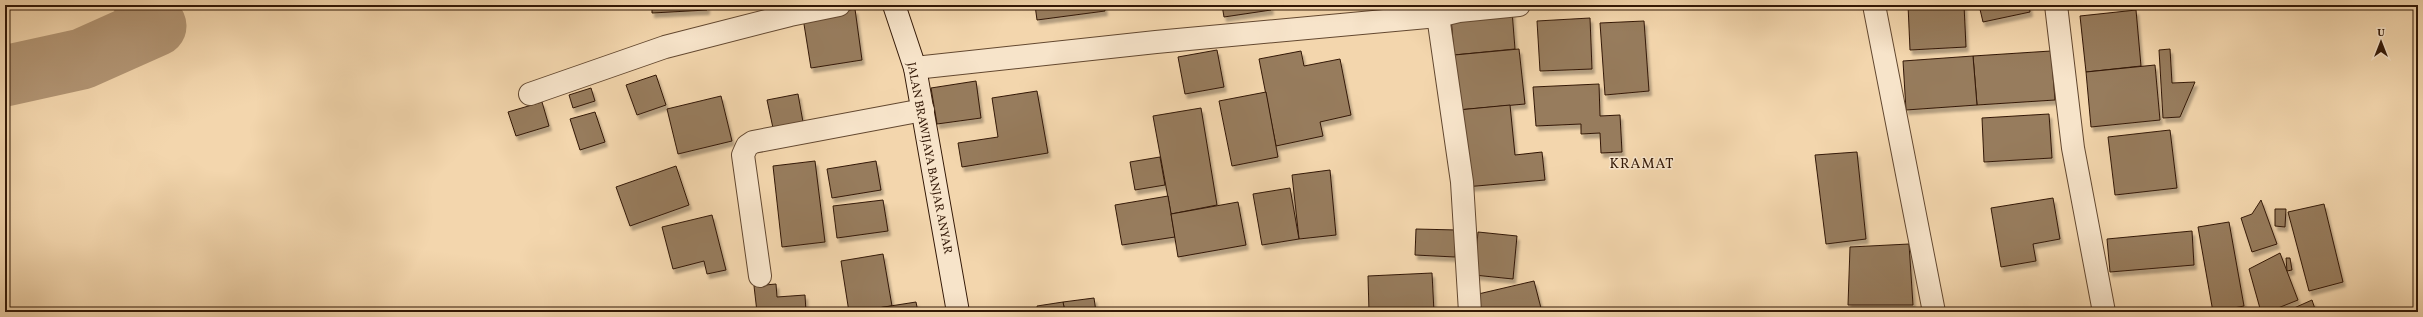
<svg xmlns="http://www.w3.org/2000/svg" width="2423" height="317" font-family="Vollkorn,serif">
<defs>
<filter id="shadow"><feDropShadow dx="2.5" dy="4.5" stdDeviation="1" flood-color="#0004"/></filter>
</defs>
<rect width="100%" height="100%" fill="#f3d6ad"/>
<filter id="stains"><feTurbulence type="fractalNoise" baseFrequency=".005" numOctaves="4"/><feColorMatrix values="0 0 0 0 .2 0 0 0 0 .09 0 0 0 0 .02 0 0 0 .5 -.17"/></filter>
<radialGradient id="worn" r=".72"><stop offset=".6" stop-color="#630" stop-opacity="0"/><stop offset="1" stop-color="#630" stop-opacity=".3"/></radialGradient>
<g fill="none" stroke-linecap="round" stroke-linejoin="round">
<path stroke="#b29574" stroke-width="61" d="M 5,76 L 82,59 L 156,26 L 144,5"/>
</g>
<g fill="#977b5d" stroke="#331806" filter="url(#shadow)">
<path d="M 652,5 L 707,5 L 707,10 L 652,13 Z"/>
<path d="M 1035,5 L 1104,5 L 1105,11 L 1037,20 Z"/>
<path d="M 1222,5 L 1270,5 L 1271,10 L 1224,17 Z"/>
<path d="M 1908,5 L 1964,5 L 1966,47 L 1910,50 Z"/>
<path d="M 1979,5 L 2029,5 L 2030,12 L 1983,22 Z"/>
<path d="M 855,9 L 862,60 L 811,68 L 803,18 Z"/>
<path d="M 2136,10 L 2141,66 L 2086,72 L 2080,16 Z"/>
<path d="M 1512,11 L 1515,49 L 1454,55 L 1451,17 Z"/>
<path d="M 1590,18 L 1592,69 L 1540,71 L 1537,21 Z"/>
<path d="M 1644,21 L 1649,91 L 1605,95 L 1600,23 Z"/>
<path d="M 1519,49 L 1525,104 L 1458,110 L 1454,55 Z"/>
<path d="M 2170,49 L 2172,83 L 2195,82 L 2180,117 L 2163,118 L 2159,50 Z"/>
<path d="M 1217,50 L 1224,87 L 1185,94 L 1178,57 Z"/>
<path d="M 1301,51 L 1304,66 L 1340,59 L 1351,115 L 1320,122 L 1323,136 L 1276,146 L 1259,59 Z"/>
<path d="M 2051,51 L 2055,100 L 1977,105 L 1973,56 Z"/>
<path d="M 1973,56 L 1977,105 L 1906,110 L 1903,61 Z"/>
<path d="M 2155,65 L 2160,120 L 2091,127 L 2086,72 Z"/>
<path d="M 656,75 L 666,105 L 637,115 L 626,85 Z"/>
<path d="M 976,81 L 981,118 L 937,124 L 931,88 Z"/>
<path d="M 1599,84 L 1600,116 L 1620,115 L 1622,152 L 1601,153 L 1600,133 L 1581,134 L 1581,124 L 1536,126 L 1533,87 Z"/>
<path d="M 591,88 L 595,101 L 573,108 L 569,95 Z"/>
<path d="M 1037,91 L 1048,153 L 962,167 L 958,143 L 998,137 L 992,98 Z"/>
<path d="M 1266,92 L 1278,157 L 1232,166 L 1219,101 Z"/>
<path d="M 798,94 L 803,122 L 773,128 L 767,100 Z"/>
<path d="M 721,96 L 732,141 L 678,154 L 667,109 Z"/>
<path d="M 542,102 L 549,126 L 516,136 L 508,112 Z"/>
<path d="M 1510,105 L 1515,155 L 1542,152 L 1545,180 L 1465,187 L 1458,110 Z"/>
<path d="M 1201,108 L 1217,205 L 1171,214 L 1153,116 Z"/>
<path d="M 595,112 L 605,142 L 580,150 L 570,119 Z"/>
<path d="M 2049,114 L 2052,158 L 1984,162 L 1982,118 Z"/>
<path d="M 2170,130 L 2177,188 L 2115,195 L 2108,137 Z"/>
<path d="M 1857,152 L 1866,239 L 1826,244 L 1815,155 Z"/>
<path d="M 1160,157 L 1165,185 L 1135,190 L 1130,162 Z"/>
<path d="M 815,161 L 825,242 L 782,247 L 773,166 Z"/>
<path d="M 876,161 L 881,190 L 832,198 L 827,169 Z"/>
<path d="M 676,166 L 689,205 L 630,226 L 616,187 Z"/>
<path d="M 1330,170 L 1336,235 L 1299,239 L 1292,175 Z"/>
<path d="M 1290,188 L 1299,239 L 1262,245 L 1253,194 Z"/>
<path d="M 1168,196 L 1175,237 L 1122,245 L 1115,205 Z"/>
<path d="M 2053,198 L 2060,239 L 2033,244 L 2036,261 L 2001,267 L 1991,208 Z"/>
<path d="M 883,200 L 888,231 L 837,238 L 833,206 Z"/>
<path d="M 2261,200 L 2277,244 L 2252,252 L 2241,218 L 2252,214 Z"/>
<path d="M 1238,202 L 1246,245 L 1178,257 L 1171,214 Z"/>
<path d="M 2324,204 L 2343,282 L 2309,291 L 2288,212 Z"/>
<path d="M 2275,209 L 2286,209 L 2285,227 L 2275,226 Z"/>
<path d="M 712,215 L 726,270 L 707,274 L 704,261 L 673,269 L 662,227 Z"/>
<path d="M 2229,222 L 2244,306 L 2213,312 L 2198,227 Z"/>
<path d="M 1416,229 L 1457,230 L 1455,257 L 1415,255 Z"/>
<path d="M 2192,231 L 2194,265 L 2110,272 L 2107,239 Z"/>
<path d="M 1478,232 L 1517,236 L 1513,279 L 1474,275 Z"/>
<path d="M 1909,244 L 1913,305 L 1848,305 L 1850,247 Z"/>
<path d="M 2280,253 L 2298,300 L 2268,312 L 2261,312 L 2249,269 Z"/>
<path d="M 883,254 L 892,306 L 849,312 L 841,261 Z"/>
<path d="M 2286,258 L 2290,258 L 2292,270 L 2287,271 Z"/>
<path d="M 1432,273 L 1434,312 L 1369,312 L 1368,276 Z"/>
<path d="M 1534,281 L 1542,312 L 1478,312 L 1474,295 Z"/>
<path d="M 776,284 L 777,297 L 805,295 L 806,312 L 757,312 L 754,286 Z"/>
<path d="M 1094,298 L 1096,312 L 1065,312 L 1063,302 Z"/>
<path d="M 2312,300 L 2316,312 L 2285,312 Z"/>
<path d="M 916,302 L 918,312 L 852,312 Z"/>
<path d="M 1063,302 L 1065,312 L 1038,312 L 1037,306 Z"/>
<path d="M 1633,310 L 1633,312 L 1591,312 L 1591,311 Z"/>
</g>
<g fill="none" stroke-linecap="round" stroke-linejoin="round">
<g stroke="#634830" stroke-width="24">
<g id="street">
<path d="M 1874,5 L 1934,312"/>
<path d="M 2056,5 L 2073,148 L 2104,312"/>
<path d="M 1438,16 L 1462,182 L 1470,312"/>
<path d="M 915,68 L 1156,42 L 1438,16 L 1459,11 L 1519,5"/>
<path d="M 530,94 L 665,47 L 790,15 L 839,5"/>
<path d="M 760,276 L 743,155 L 747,146 L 753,142 L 923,110"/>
</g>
</g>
<g stroke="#331806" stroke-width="24">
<path id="secondary" d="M 894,5 L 915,68 L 958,312"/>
</g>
<use href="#street" stroke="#f7e4ca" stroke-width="22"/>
<use href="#secondary" stroke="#f7e4ca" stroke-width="22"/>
</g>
<g text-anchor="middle" stroke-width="3" stroke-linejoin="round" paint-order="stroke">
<g font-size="12" fill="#331806" stroke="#f7e4ca">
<text transform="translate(930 158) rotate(79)" y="4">JALAN BRAWIJAYA BANJAR ANYAR</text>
</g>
<g font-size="14" letter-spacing="1" fill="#331806" stroke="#f7e4ca">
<text x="1642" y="168">KRAMAT</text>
</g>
</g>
<rect width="2423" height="317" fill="none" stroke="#f3d6ad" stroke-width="20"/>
<rect x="6" y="6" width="2411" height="305" fill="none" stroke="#331806" stroke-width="2"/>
<rect x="10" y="10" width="2403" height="297" fill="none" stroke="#331806"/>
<g transform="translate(2381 42)" stroke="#f7e4ca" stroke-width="3" paint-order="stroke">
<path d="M0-3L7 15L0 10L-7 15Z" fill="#331806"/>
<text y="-6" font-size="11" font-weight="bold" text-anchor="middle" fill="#331806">U</text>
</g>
<rect width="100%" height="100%" filter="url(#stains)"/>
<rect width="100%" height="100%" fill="url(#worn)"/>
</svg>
